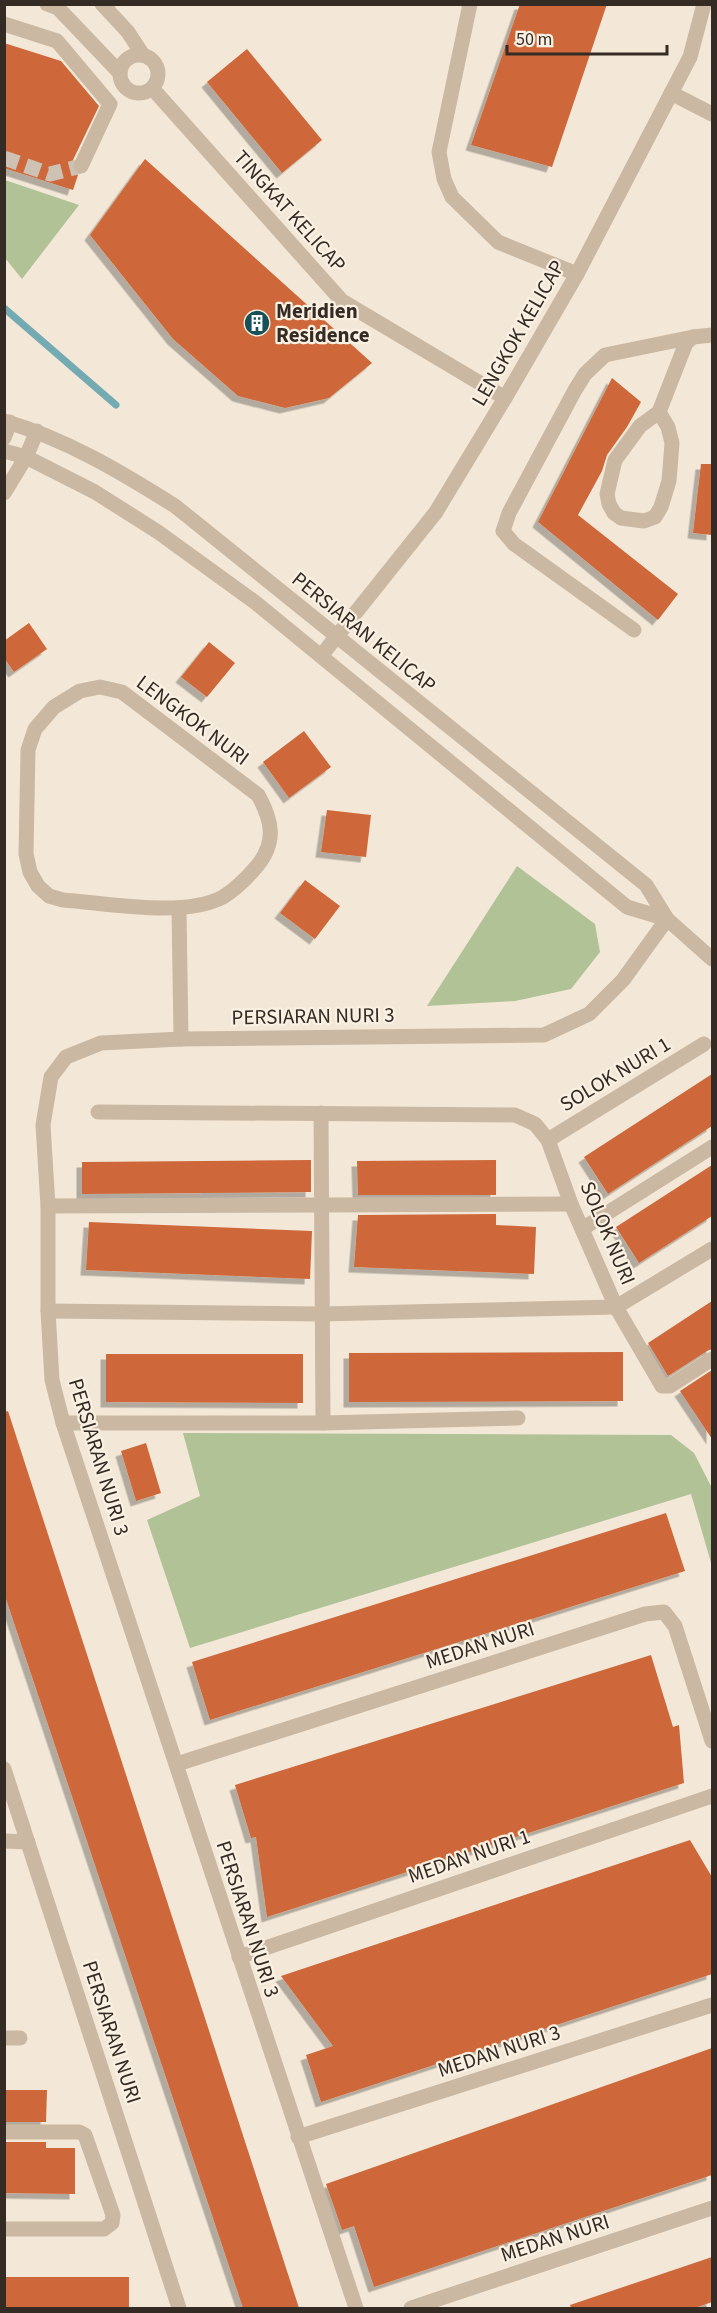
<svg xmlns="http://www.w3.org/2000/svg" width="717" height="2313" font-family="'Source Sans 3',sans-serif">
<defs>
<filter id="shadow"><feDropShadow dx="-5.5" dy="5.5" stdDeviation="0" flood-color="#0004"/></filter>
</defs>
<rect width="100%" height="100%" fill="#f3e8d7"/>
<g fill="#b0c296">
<path d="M 5,180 L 79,205 L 22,279 L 5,258 Z"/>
<path d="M 517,866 L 595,924 L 600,952 L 571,989 L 515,1001 L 427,1006 Z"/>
<path d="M 183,1433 L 671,1435 L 694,1453 L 712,1488 L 712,1566 L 691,1494 L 190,1648 L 147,1520 L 200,1496 Z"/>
</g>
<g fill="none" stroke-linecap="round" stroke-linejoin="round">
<path stroke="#74aab1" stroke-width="7" d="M 4,308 L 116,405"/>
</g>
<g fill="#ce683a" filter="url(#shadow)">
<path d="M 520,4 L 607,4 L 552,167 L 471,145 Z"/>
<path d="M 4,43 L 61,61 L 99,106 L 72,162 L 73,171 L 78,175 L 73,190 L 4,168 Z"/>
<path d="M 247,49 L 322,140 L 282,173 L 207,82 Z"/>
<path d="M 145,159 L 372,363 L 329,398 L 285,408 L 238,396 L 173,339 L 90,235 Z"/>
<path d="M 612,378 L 641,402 L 627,427 L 607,455 L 602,471 L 578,515 L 678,594 L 658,620 L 538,522 Z"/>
<path d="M 701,464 L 712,464 L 712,535 L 693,533 Z"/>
<path d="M 29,623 L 47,649 L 14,672 L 4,658 L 4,641 Z"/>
<path d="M 209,642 L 235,663 L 207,697 L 181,677 Z"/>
<path d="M 304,731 L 331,767 L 289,798 L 263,762 Z"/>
<path d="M 327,810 L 371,815 L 366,857 L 321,852 Z"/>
<path d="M 305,880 L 340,906 L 315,939 L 280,913 Z"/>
<path d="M 712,1074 L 712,1126 L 608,1194 L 584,1157 Z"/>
<path d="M 311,1160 L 311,1192 L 82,1194 L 82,1162 Z"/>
<path d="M 496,1160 L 496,1195 L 358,1195 L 357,1161 Z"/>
<path d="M 712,1165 L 712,1216 L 639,1263 L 616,1227 Z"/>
<path d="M 496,1214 L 496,1225 L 536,1227 L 534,1274 L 354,1267 L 358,1215 Z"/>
<path d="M 89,1222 L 312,1231 L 310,1279 L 86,1270 Z"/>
<path d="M 712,1301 L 712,1349 L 707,1351 L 668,1376 L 648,1343 Z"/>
<path d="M 623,1352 L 623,1401 L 349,1402 L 349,1353 Z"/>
<path d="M 106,1354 L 303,1354 L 303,1403 L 106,1402 Z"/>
<path d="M 712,1370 L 712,1439 L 680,1391 Z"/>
<path d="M 8,1411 L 299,2308 L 243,2308 L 4,1593 L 4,1412 Z"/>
<path d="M 146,1443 L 161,1493 L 136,1501 L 121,1451 Z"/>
<path d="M 666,1513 L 685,1571 L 210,1720 L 192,1662 Z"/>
<path d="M 651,1655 L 673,1727 L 679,1725 L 684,1783 L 267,1917 L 256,1837 L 251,1838 L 235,1785 Z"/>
<path d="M 690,1840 L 712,1877 L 712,1974 L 321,2102 L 306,2055 L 333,2046 L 281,1976 Z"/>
<path d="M 712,2048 L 712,2175 L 374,2287 L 354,2226 L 342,2230 L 326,2184 Z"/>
<path d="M 4,2090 L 47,2090 L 46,2122 L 4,2122 Z"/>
<path d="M 4,2142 L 46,2142 L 46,2148 L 75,2148 L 75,2194 L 4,2193 Z"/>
<path d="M 712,2257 L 712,2302 L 695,2308 L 571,2308 L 570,2305 Z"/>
<rect x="4" y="2277" width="125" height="31"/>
</g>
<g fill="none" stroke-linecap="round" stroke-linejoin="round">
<path stroke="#cdc2b3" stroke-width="15" stroke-dasharray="15 8" stroke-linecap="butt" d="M 4,158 L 50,174 L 81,166"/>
<g stroke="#cbb8a2" stroke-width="15">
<path d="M 47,4 L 58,8 L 120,73"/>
<path d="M 102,4 L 128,32 L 143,55"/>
<path d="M 470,4 L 439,152 L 444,179 L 452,197 L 498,242 L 577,274"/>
<path d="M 4,24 L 57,41 L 110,104 L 81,166"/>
<circle cx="139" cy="74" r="19"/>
<path d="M 152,88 L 342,301 L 505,398"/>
<path d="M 671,93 L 712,114"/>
<path d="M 659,412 L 668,427 L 672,443 L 669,481 L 661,507 L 655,517 L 644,521 L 621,518 L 614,513 L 609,504 L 607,494 L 615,460 L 640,426 L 659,412 L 686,343 L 693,337 L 712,335"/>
<path d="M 4,421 C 66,439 121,472 175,506 L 646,885 L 667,919 L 712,959"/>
<path d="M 4,438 L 10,422"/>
<path d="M 4,451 L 26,457 L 95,492 L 158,532 L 256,603 L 627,907 L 667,919"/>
<path d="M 4,493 L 26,457 L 37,431"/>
<path d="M 634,630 L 514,544 L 503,531 L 509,513 L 575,390 L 585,374 L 605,355 L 693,337"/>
<path d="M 321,656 L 436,512 L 505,398 L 577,274 L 690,57 L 704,4"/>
<path d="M 100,687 L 122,692 L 258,795 C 272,820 277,842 257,866 C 247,878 236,889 223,897 C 184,918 107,903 63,900 L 49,896 L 38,886 L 30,872 L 26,854 L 28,750 L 35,729 L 54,707 L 80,691 Z"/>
<path d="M 179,909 L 181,1039"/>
<path d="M 98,1112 L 515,1115 L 535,1124 L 548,1140 L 571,1204 L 616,1307 L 662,1386 L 670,1386 L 712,1359"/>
<path d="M 321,1113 L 323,1423"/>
<path d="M 548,1140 L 704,1044"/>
<path d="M 48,1206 L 571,1204"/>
<path d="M 582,1229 L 712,1147"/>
<path d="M 48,1311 L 322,1314 L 616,1307 L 712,1249"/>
<path d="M 63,1423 L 323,1423 L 518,1418"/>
<path d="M 177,1764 L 645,1614 L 664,1612 L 675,1626 L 712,1741"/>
<path d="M 4,1769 L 179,2308"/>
<path d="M 4,1841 L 28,1842"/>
<path d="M 239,1957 L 712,1796"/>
<path d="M 4,2038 L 20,2038"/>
<path d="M 4,2132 L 79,2132 L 85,2135 L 113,2215 L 112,2223 L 104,2229 L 4,2229"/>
<path d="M 298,2137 L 712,2005"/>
<path d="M 356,2308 L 63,1423 L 52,1380 L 48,1311 L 48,1206 L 43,1125 L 51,1077 L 66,1057 L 101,1043 L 181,1039 L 544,1035 L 589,1014 L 623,980 L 667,919"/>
<path d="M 411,2308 L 712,2208"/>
</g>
</g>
<defs>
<g id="building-disc" transform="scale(1.35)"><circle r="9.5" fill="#185059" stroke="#faf1e3"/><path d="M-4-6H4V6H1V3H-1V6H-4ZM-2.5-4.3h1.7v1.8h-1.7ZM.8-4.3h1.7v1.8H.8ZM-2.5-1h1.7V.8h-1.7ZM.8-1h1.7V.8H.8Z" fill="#fff"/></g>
</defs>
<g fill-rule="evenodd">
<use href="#building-disc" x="257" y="323"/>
</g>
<g text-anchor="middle" stroke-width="4.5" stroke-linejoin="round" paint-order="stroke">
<g font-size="21" fill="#352b25" stroke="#faf1e3">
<text transform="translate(290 211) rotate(48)" y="7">TINGKAT KELICAP</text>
<text transform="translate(518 333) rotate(-60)" y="7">LENGKOK KELICAP</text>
<text transform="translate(364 632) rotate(39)" y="7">PERSIARAN KELICAP</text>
<text transform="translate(193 720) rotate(37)" y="7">LENGKOK NURI</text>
<text transform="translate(313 1016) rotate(-1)" y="7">PERSIARAN NURI 3</text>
<text transform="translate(615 1074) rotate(-31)" y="7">SOLOK NURI 1</text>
<text transform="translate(608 1233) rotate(67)" y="7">SOLOK NURI</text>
<text transform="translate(99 1457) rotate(73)" y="7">PERSIARAN NURI 3</text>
<text transform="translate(480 1645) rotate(-18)" y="7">MEDAN NURI</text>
<text transform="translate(469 1856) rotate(-19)" y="7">MEDAN NURI 1</text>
<text transform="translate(248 1919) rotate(72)" y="7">PERSIARAN NURI 3</text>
<text transform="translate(112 2032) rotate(72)" y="7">PERSIARAN NURI</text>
<text transform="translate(499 2051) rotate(-18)" y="7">MEDAN NURI 3</text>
<text transform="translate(555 2238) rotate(-18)" y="7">MEDAN NURI</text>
</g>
<g font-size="21" font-weight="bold" fill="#352b25" stroke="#faf1e3" text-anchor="start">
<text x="276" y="318">Meridien<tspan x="276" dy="24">Residence</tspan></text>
</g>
</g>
<rect width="717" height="2313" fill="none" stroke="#352b25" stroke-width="12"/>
<path d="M507 45v9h160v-9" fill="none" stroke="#352b25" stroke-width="3"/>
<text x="516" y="45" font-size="18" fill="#352b25" stroke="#faf1e3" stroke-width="4.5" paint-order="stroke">50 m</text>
</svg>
